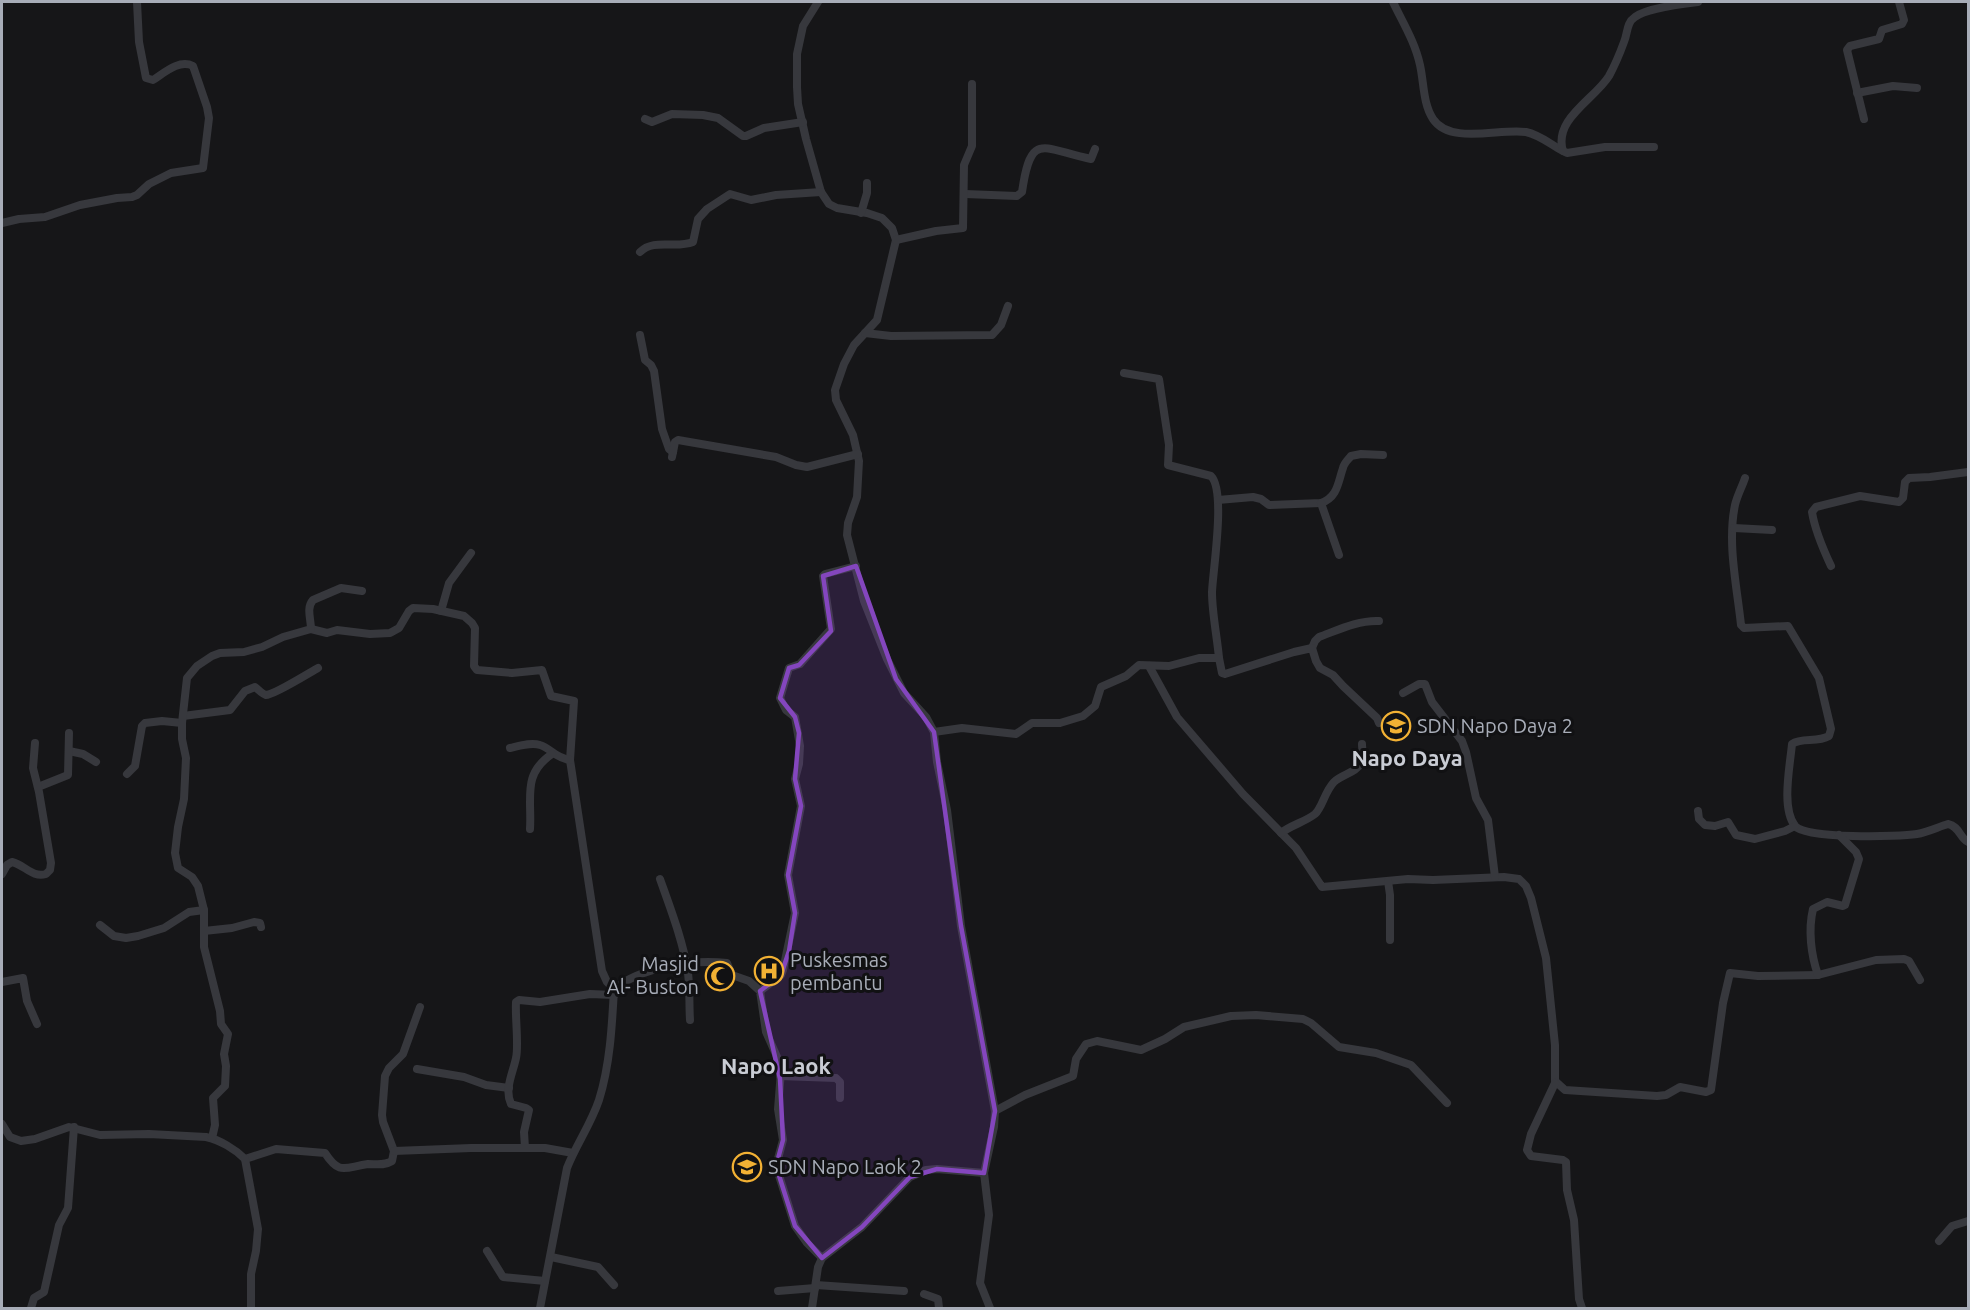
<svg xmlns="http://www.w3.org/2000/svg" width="1970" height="1310" font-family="Ubuntu,sans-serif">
<rect width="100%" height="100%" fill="#161618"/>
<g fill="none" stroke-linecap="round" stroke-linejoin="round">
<g stroke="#37383d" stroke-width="8">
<path d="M 818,2 L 803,26 L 797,54 L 797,87 L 798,104 L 806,139 L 821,192 L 829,204 L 837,208 L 867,213 L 882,218 L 892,228 L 896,240 L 877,320 L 854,345 L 844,364 L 835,390 L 836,400 L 853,435 L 859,461 L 857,497 L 848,523 L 847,535 L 864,601 L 887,659 L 904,693 L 926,717 L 934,732 L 937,762 L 947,810 L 961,926 L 995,1111 L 994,1127 L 984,1173 L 989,1215 L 980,1283 L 990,1308"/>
<path d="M 1393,2 C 1403,23 1415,42 1420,65 C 1424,83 1423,104 1433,119 C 1450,145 1500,128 1526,132 C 1540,135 1550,144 1563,151"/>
<path d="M 1857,93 L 1893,86 L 1917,88"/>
<path d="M 645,119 L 652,122 L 672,114 L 703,115 L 718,118 L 743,136 L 746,136 L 764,128 L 803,122"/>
<path d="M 1864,119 L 1847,50 L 1850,46 L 1879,39 L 1882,30 L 1902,24 L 1904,20 L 1899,2"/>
<path d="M 1654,147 L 1605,147 L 1567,153 L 1563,151 C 1553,119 1595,99 1609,76 C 1615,65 1620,53 1624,42 C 1628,33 1626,23 1635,17 C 1647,8 1682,4 1698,2"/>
<path d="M 965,194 L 1017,196 L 1022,192 C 1031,130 1042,149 1091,159 L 1095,149"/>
<path d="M 861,213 L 867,193 L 867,183"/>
<path d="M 2,223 L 19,219 L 45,217 L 80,205 L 117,198 L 132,197 L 137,195 L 149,184 L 171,173 L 203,168 L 209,118 L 207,107 L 193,66 C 179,59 164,73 153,80 L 146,78 L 139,42 L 137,2"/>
<path d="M 896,240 L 936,231 L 963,228 L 964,165 L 972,146 L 972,84"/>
<path d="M 640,252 C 654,238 675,249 693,242 L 698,219 L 707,209 L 730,194 L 751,200 L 776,195 L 821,192"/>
<path d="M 865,333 L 891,336 L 992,335 L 1001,325 L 1008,306"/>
<path d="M 640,335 L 645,360 L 651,365 L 654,371 L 662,429 L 669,449 L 673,452"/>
<path d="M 1124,373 L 1159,379 L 1169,445 L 1168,465 L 1211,476 C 1226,491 1213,569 1212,592 C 1212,613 1217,636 1219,658"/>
<path d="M 672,457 L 675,442 L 678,440 L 776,457 L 796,465 L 807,467 L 858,454"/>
<path d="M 1745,478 C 1742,487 1737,496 1735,505 C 1727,543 1737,587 1741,625 L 1744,628 L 1788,626 L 1819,678 L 1831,729 L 1829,736 C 1817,743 1802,737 1792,744 C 1790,766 1781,808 1795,826 C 1805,839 1899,837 1917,834 C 1928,832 1938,827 1948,824 C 1959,826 1960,838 1968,842"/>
<path d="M 1218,500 L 1253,497 L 1261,499 L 1269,505 L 1321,503 C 1338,497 1338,482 1343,468 C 1344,463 1348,460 1351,456 L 1361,454 L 1383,455"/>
<path d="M 1321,503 L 1339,555"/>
<path d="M 1734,528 L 1772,530"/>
<path d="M 1831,566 C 1823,549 1815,531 1812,512 L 1816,507 L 1860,496 L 1899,502 L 1903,498 L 1905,482 L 1909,478 L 1930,477 L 1968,472"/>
<path d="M 441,611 L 449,583 L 471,553"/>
<path d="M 311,629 L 327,633 L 337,630 L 370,634 L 390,633 L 399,628 L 409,611 L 413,608 L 433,609 L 464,616 L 472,623 L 475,628 L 474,666 L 477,670 L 512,673 L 542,670 L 551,696 L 574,701 L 570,760 L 602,971 L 607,982 L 614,989"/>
<path d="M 1312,648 L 1315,641 L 1319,637 C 1338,630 1358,620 1379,621"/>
<path d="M 1149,666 L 1177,717 L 1243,794 L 1296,848 L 1322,887 L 1408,879 L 1433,880 L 1504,877 L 1519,879 L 1526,886 L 1531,898 L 1546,958 L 1555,1045 L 1555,1081 L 1565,1090 L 1657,1096 L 1666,1095 L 1680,1087 L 1706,1092 L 1711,1090 L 1723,1003 L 1730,973 L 1758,976 L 1818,975 L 1876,960 L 1904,959 L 1909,961 L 1920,980"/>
<path d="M 1403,693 L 1419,684 L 1425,684 L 1432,702 L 1462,741 L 1466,752 L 1476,798 L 1488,820 L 1495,877"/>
<path d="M 183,716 L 230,710 L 245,691 L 255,687 C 258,689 262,694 266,695 C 274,695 309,673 318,668"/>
<path d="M 934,732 L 962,728 L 1016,734 L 1032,723 L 1060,723 L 1083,716 L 1095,706 L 1101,687 L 1126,676 L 1139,665 L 1169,666 L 1199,658 L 1219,658 L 1222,673 L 1225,674 L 1294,652 L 1312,648 L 1316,661 L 1320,668 L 1333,675 L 1343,686 L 1377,718 L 1379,723"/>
<path d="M 510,748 C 519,746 531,742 540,745 C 551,748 553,757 570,760"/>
<path d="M 69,751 L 83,754 L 96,762"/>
<path d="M 127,774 L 135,766 L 142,726 L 145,723 L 162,721 L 182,723"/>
<path d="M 38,787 L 68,775 L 69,733"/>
<path d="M 1698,811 L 1699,819 L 1705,825 L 1715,826 L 1728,822 L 1736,835 L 1755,839 L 1785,831 L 1795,826"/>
<path d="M 530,829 C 532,798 522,774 552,754"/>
<path d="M 1281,833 C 1291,825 1305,822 1315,814 C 1322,808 1325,791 1334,782 C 1342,774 1356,773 1361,763 C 1364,758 1362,749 1362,744"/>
<path d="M 2,874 L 7,865 L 12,862 C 25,865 32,878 46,874 L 50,870 L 51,863 L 39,792 L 33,768 L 35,743"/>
<path d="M 660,879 C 671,910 683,941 688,973 C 690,989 689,1005 690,1020"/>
<path d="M 1388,881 L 1390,895 L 1390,940"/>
<path d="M 100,925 L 114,936 L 126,938 L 138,936 L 164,928 L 189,912 L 204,910"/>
<path d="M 204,931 L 232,928 L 254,922 L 260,923 L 261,927"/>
<path d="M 1818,975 C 1811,955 1808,930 1813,909 L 1827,902 L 1843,906 L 1845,905 L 1859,859 L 1856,852 L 1839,835"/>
<path d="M 2,982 L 23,978 L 27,1001 L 37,1024"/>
<path d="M 760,991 L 781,975 L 783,970 L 795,913 L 788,875 L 801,806 L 795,779 L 799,764 L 800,746 L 795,717 L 786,710 L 780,698 L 789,668 L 800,664 L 831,629 L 823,576 L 825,574 L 856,566"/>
<path d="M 417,1069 L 464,1077 L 486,1085 L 509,1088"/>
<path d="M 780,1076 L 836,1078 L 840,1082 L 840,1098"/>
<path d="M 1555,1083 L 1531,1134 L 1527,1150 L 1531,1156 L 1563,1160 L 1566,1162 L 1567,1190 L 1574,1220 L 1579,1299 L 1582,1308"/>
<path d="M 995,1111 L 1025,1095 L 1073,1076 L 1076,1059 L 1086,1044 L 1097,1041 L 1141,1050 L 1165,1039 L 1184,1027 L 1231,1016 L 1256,1015 L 1303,1019 L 1311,1023 L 1339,1047 L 1376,1053 L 1411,1065 L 1447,1103"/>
<path d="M 2,1124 L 10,1137 L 21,1141 L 35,1139 L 69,1127 L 100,1135 L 149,1134 L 206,1137 C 220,1140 235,1149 245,1159 L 276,1149 L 325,1153 C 340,1176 345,1167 368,1164 C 376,1164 384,1166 392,1161 L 394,1151 L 383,1122 L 382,1115 L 385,1076 L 389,1068 L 403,1054 L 420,1007"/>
<path d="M 212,1138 L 215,1125 L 213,1098 L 225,1086 L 226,1066 L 224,1054 L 228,1034 L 221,1024 L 220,1011 L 204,947 L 204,910 L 198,886 L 192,877 L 178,868 L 175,853 L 178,827 L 184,799 L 186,758 L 182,739 L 182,723 L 187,678 L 197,666 L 212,656 L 220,653 L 244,652 L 262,647 L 283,637 L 311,629 C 311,619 306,608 313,600 L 341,588 L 362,591"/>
<path d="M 525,1148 L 524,1132 L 529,1110 L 526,1108 L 511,1104 C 504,1089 513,1073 516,1058 C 519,1045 515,1018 516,1002 L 519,1000 L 540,1002 L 590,994 L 614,995"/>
<path d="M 394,1151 L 471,1148 L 545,1148 L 573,1153"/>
<path d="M 245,1159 L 258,1229 L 256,1251 L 251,1274 L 251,1308"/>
<path d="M 1939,1241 L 1952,1226 L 1968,1221"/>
<path d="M 487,1251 L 503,1277 L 545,1281"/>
<path d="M 551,1257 L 598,1267 L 614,1285"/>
<path d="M 816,1285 L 904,1291"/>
<path d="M 778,1291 L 815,1288"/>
<path d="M 924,1294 L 938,1299 L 939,1308"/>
<path d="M 31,1308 L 34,1298 L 44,1292 L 59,1225 L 68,1208 L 74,1127"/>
<path d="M 540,1308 L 567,1168 C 576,1145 591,1124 599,1100 C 610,1065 612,1026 614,989 C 642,967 692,959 727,963 L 732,975 L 749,981 L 760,991 L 766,1032 L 778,1059 L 781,1071 L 778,1109 L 783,1140 L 776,1166 L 795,1226 L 807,1243 L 822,1258"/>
<path d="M 812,1308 L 818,1267 L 822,1258 L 862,1227 L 910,1177 L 926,1170 L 937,1169 L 984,1173"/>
</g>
</g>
<path fill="#8446be" fill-opacity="0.2" stroke="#8446be" stroke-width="4.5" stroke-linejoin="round" d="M 856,566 L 896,679 L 934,732 L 961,926 L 995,1111 L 984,1173 L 937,1169 L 910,1177 L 862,1227 L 822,1258 L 795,1226 L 776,1166 L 783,1140 L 780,1079 L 760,991 L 781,975 L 789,951 L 795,913 L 788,875 L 801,806 L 795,779 L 799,733 L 795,717 L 780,698 L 789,668 L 799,665 L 831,631 L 823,576 Z"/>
<defs>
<g id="school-ring" transform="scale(1.5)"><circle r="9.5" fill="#111113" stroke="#f2b134" stroke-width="1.5"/><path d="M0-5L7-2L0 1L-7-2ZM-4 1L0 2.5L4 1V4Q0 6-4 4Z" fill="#f2b134"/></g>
<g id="hospital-ring" transform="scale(1.5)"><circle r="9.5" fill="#111113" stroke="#f2b134" stroke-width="1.5"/><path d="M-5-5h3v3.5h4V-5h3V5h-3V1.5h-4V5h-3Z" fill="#f2b134"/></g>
<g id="mosque-ring" transform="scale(1.5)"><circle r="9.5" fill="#111113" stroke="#f2b134" stroke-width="1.5"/><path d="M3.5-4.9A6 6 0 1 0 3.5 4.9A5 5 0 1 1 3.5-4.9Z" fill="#f2b134"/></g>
</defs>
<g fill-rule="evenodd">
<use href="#school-ring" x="1396" y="726"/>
<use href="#hospital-ring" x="769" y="971"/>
<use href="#mosque-ring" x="720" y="976"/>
<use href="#school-ring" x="747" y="1167"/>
</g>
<g text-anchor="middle" stroke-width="6" stroke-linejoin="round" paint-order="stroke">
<g font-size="20" fill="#a8adb8" stroke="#111113" text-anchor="start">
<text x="1417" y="733">SDN Napo Daya 2</text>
<text x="790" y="967">Puskesmas<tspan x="790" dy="23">pembantu</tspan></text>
<text x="699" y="971" text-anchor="end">Masjid<tspan x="699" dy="23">Al- Buston</tspan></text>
<text x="768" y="1174">SDN Napo Laok 2</text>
</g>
<g font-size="22" font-weight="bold" fill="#c9ccd4" stroke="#111113">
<text x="1407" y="766">Napo Daya</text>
<text x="776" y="1074">Napo Laok</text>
</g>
</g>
<rect width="1970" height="1310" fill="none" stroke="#a8adb8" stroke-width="6"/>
</svg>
